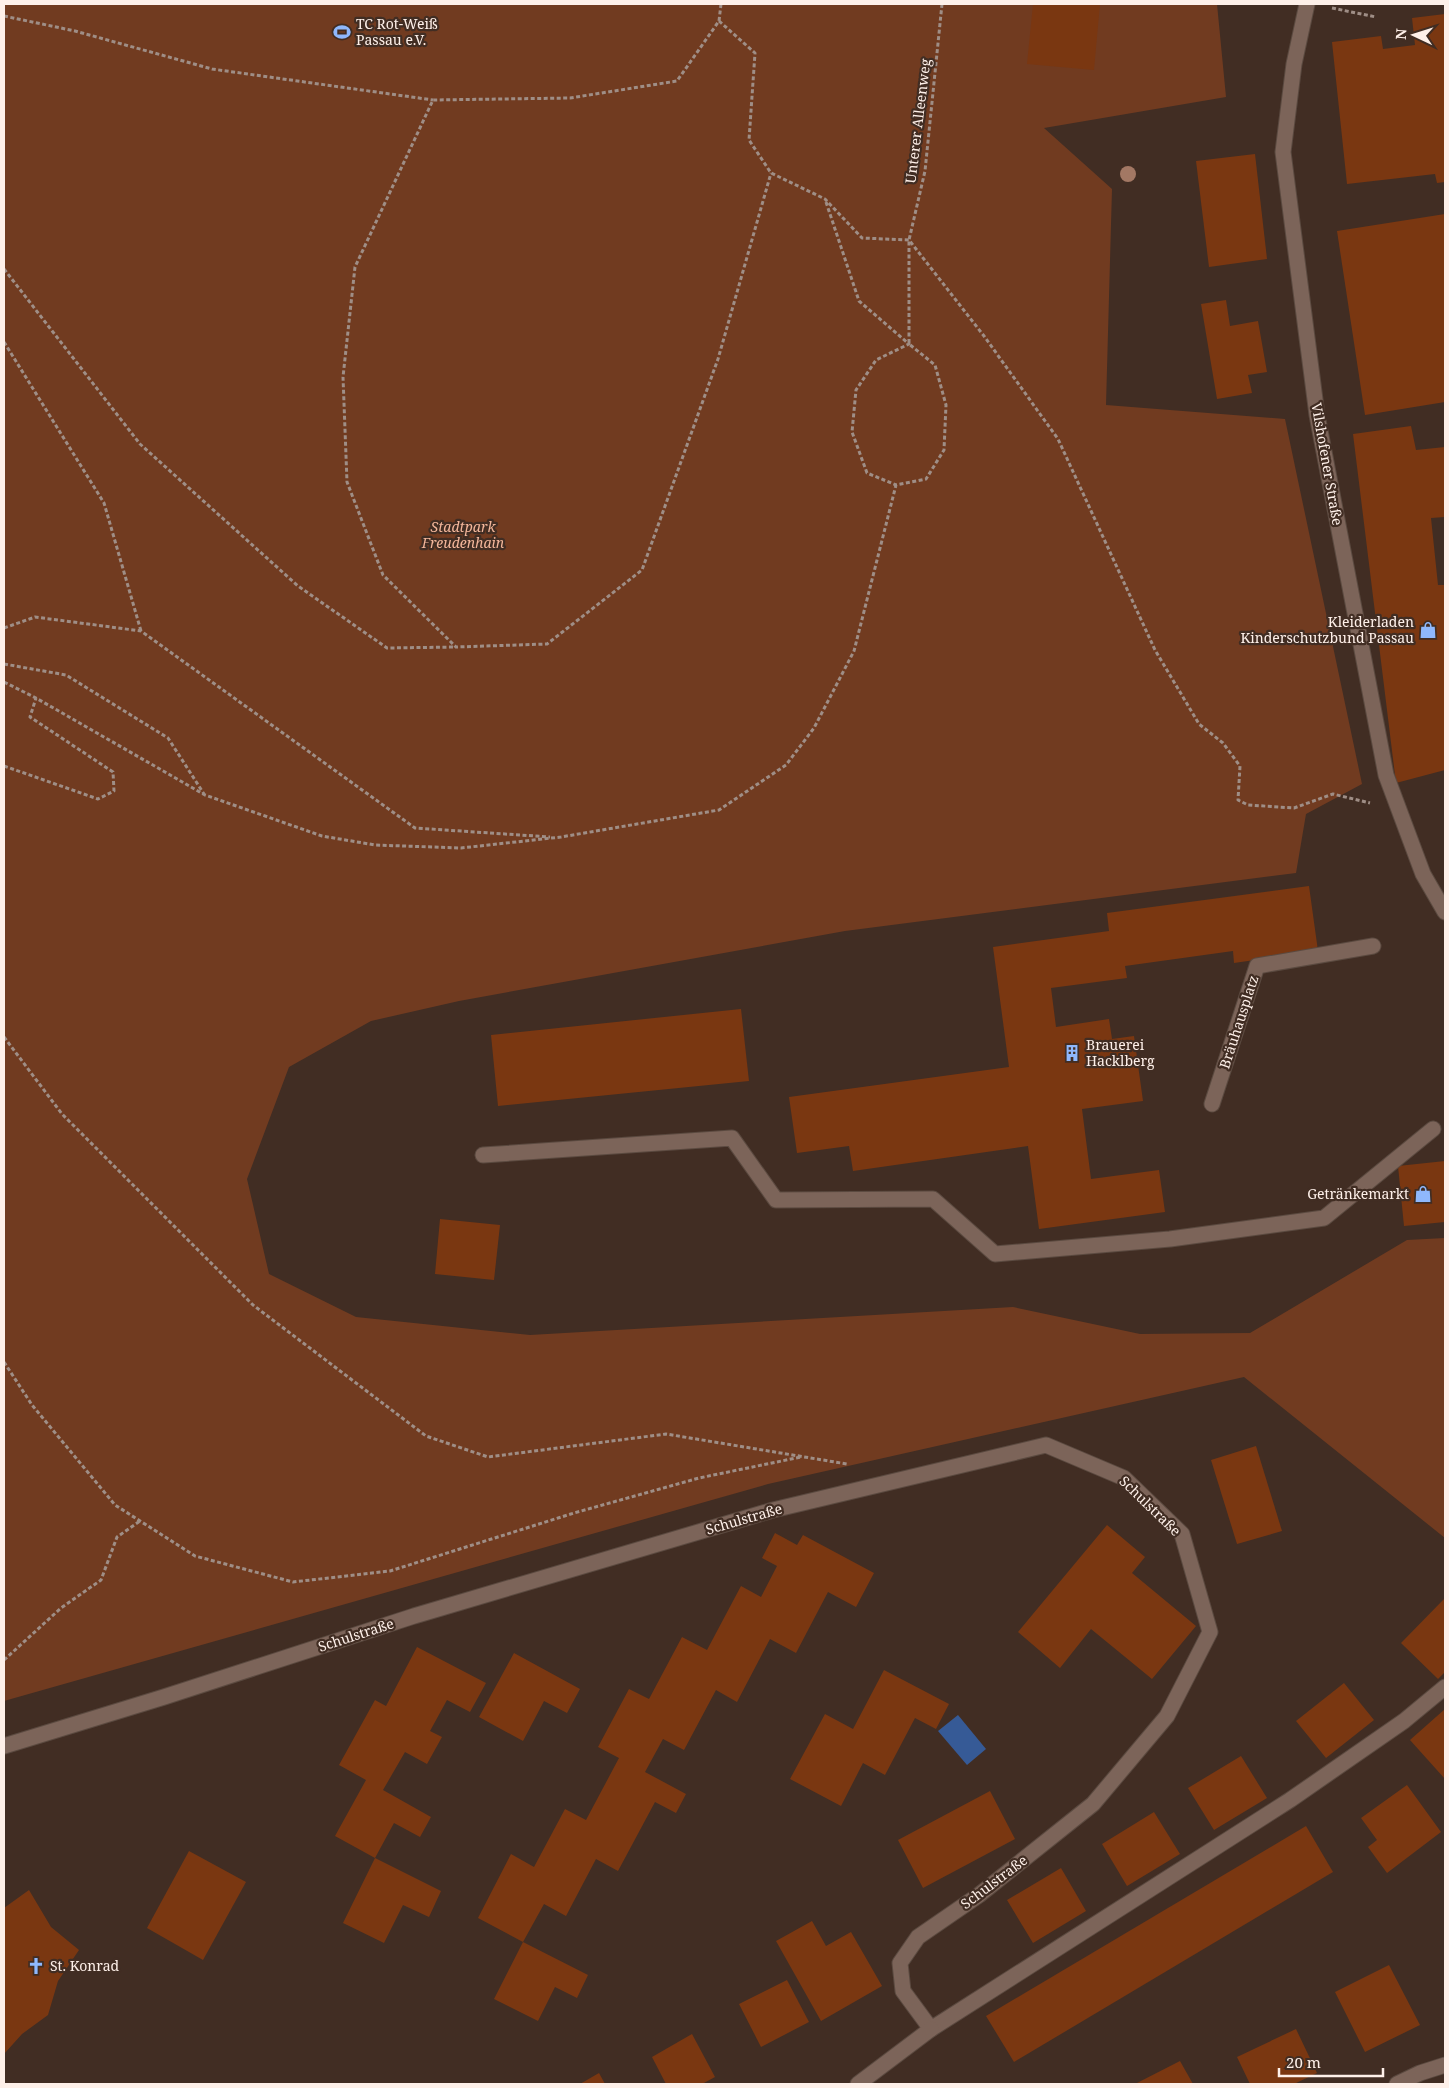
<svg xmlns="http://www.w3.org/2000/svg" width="1449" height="2088" font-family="'Noto Serif',serif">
<rect width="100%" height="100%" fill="#412d23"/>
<path fill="#713b20" d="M 4,4 L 1217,4 L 1226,97 L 1044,128 L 1112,189 L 1106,405 L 1285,419 L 1362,784 L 1306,814 L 1296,873 L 845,931 L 459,1001 L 371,1021 L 289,1067 L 247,1179 L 269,1274 L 356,1317 L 530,1335 L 1013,1307 L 1140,1334 L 1250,1333 L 1407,1240 L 1445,1238 L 1445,1538 L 1244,1377 L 768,1484 L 4,1701 Z"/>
<path fill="#365a96" d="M 958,1715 L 986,1749 L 967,1765 L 938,1731 Z"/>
<g fill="#7a3711">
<path d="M 1033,4 L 1100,4 L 1094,70 L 1027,64 Z"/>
<path d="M 1445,14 L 1445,182 L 1437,183 L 1435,174 L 1347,184 L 1332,42 L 1381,36 L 1383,49 L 1415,45 L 1412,18 Z"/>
<path d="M 1255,154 L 1267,259 L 1209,267 L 1196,161 Z"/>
<path d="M 1445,214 L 1445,402 L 1365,415 L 1337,231 Z"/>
<path d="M 1226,300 L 1230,326 L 1258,321 L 1267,372 L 1248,375 L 1252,393 L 1217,399 L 1201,304 Z"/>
<path d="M 1411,426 L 1416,450 L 1445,447 L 1445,517 L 1431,518 L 1438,585 L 1445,585 L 1445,770 L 1396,783 L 1353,434 Z"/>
<path d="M 1309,886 L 1318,951 L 1234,963 L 1233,951 L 1125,966 L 1127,978 L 1051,988 L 1056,1027 L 1109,1019 L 1112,1039 L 1134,1036 L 1143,1101 L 1082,1109 L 1091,1179 L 1159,1170 L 1165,1212 L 1039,1229 L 1028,1146 L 853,1171 L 849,1146 L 797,1153 L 789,1097 L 1009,1067 L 993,947 L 1109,931 L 1107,913 Z"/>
<path d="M 741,1009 L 749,1081 L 498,1106 L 491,1035 Z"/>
<path d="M 1445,1161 L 1445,1222 L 1404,1226 L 1398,1166 Z"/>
<path d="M 440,1219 L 500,1225 L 494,1280 L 435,1274 Z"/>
<path d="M 1256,1446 L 1282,1531 L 1237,1544 L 1211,1460 Z"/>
<path d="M 1107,1525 L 1145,1557 L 1132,1573 L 1196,1626 L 1152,1679 L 1091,1629 L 1060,1668 L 1018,1632 Z"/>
<path d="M 775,1533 L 797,1545 L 803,1535 L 874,1573 L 856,1607 L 828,1592 L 796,1653 L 770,1639 L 737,1702 L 716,1690 L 684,1750 L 663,1739 L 645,1772 L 686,1794 L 676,1813 L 655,1802 L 618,1871 L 596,1859 L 566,1916 L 544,1904 L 523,1942 L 478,1918 L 511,1854 L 534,1867 L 565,1809 L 586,1820 L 619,1758 L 598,1747 L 629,1689 L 649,1699 L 682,1637 L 707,1650 L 741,1586 L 761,1597 L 777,1566 L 762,1558 Z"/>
<path d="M 1445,1598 L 1445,1672 L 1438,1679 L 1401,1643 Z"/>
<path d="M 417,1647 L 486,1683 L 470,1712 L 447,1700 L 430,1731 L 442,1737 L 427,1764 L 405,1752 L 383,1790 L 431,1817 L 420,1837 L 394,1823 L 375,1858 L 335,1836 L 366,1780 L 339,1765 L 375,1700 L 386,1706 Z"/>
<path d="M 514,1653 L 580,1689 L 567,1713 L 544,1701 L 523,1741 L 479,1717 Z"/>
<path d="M 884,1670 L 949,1704 L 936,1729 L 915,1718 L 885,1775 L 863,1763 L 841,1806 L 790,1779 L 825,1714 L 853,1729 Z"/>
<path d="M 1344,1683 L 1374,1720 L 1326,1758 L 1296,1721 Z"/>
<path d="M 1445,1709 L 1445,1779 L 1410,1740 Z"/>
<path d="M 1241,1756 L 1267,1798 L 1214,1830 L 1188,1788 Z"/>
<path d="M 1407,1785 L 1441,1832 L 1387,1873 L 1368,1847 L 1377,1840 L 1361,1818 Z"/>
<path d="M 990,1791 L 1015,1839 L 923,1888 L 898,1840 Z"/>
<path d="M 1154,1812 L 1180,1854 L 1127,1886 L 1102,1844 Z"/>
<path d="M 1306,1826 L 1333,1872 L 1014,2062 L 986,2016 Z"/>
<path d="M 189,1851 L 246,1882 L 203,1960 L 147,1928 Z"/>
<path d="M 375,1858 L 441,1891 L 429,1917 L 403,1905 L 384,1943 L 343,1923 Z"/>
<path d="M 1061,1868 L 1086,1911 L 1033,1943 L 1007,1900 Z"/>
<path d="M 29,1890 L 51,1927 L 79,1950 L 58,1981 L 48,2015 L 22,2034 L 4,2054 L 4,1908 Z"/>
<path d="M 812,1921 L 826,1946 L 851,1932 L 882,1986 L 821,2021 L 776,1941 Z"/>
<path d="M 523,1942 L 588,1975 L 577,1998 L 555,1987 L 538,2021 L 494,1999 Z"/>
<path d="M 1389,1965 L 1420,2025 L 1365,2052 L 1335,1992 Z"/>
<path d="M 787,1980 L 809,2022 L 761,2047 L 739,2004 Z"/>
<path d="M 1296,2029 L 1317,2073 L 1294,2084 L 1250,2084 L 1237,2057 Z"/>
<path d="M 692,2034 L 715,2077 L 702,2084 L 666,2084 L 652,2057 Z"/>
<path d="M 1180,2061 L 1193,2084 L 1135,2084 Z"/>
<path d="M 599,2073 L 605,2084 L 580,2084 Z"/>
</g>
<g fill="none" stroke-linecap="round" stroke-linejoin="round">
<g stroke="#5b4a40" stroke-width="17">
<g id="minor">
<path d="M 1307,4 L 1294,64 L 1283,152 L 1317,415 L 1386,775 L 1423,874 L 1445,912"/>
<path d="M 1212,1104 L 1257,966 L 1373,946"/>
<path d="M 483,1155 L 732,1138 L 776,1200 L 933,1199 L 995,1254 L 1170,1239 L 1324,1218 L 1433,1129"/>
<path d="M 4,1746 L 164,1697 L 414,1616 L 773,1510 L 1046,1445 L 1124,1478 L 1182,1534 L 1210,1632 L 1167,1716 L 1093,1804 L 979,1895 L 918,1937 L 900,1963 L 903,1991 L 931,2029 L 1290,1800 L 1404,1721 L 1445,1687"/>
<path d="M 858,2084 L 931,2029"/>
<path d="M 1397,2084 L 1420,2073 L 1445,2065"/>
</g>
</g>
<g stroke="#9f8e86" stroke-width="3" stroke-dasharray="4 2.5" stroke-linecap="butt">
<path d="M 721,4 L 719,21 L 677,81 L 570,98 L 433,100 L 355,267 L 343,377 L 347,482 L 383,575 L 456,647 L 547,644 L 642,570 L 718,359 L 771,173"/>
<path d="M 1332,8 L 1376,17"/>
<path d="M 4,16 L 75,31 L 212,69 L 433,100"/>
<path d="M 719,21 L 755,53 L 749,140 L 771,173 L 825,199 L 862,238 L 909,240 L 984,336 L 1058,439 L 1155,650 L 1199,724 L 1223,743 L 1240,766 L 1238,800 L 1248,805 L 1294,808 L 1333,794 L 1370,803"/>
<path d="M 826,202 L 859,301 L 909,344 L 876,360 L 856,390 L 852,432 L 867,473 L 896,485"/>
<path d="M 4,269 L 140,444 L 298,586 L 387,648 L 456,647"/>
<path d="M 4,342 L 104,503 L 141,631"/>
<path d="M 4,628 L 35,617 L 141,631 L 415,828 L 550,837"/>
<path d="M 4,664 L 66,675 L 168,738 L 204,794"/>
<path d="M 4,682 L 36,698 L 205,795 L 322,836 L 375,845 L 461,848 L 561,837 L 719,810 L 786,765 L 814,728 L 854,651 L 896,485 L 926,479 L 944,450 L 946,405 L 935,365 L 909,344 L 909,240 L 925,171 L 942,4"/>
<path d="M 4,766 L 98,799 L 114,791 L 113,772 L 30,717 L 36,698"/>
<path d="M 4,1037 L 62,1114 L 253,1305 L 426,1436 L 488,1457 L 666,1434 L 847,1464"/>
<path d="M 4,1362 L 32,1405 L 115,1505 L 195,1556 L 293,1582 L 390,1571 L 574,1513 L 699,1478 L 801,1457"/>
<path d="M 4,1660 L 61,1608 L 101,1580 L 117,1537 L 140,1521"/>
</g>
<use href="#minor" stroke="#7c6459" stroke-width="15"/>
</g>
<circle fill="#a37864" cx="1128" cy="174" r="8"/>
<defs>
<g id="stadium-bare" transform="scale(1.35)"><path d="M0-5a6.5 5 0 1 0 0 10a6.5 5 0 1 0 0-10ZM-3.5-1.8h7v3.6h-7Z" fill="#8fb8fd" stroke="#412d23" stroke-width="2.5" paint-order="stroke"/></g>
<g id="shop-bare" transform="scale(1.35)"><path d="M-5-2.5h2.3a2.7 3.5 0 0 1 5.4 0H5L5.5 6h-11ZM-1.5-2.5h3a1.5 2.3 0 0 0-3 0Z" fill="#8fb8fd" stroke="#412d23" stroke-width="2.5" paint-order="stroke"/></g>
<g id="building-bare" transform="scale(1.35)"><path d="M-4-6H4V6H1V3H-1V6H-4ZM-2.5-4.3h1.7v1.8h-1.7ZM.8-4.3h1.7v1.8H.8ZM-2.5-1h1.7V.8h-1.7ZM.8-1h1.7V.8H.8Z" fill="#8fb8fd" stroke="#412d23" stroke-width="2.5" paint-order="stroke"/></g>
<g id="church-bare" transform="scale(1.35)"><path d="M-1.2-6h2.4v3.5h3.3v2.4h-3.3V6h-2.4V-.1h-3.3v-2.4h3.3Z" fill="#8fb8fd" stroke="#412d23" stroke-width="2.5" paint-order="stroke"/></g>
</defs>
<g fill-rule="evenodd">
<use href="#stadium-bare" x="342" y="32"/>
<use href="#shop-bare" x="1428" y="630"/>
<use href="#building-bare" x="1072" y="1053"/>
<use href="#shop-bare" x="1423" y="1194"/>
<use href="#church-bare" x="36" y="1966"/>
</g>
<g text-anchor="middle" stroke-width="4.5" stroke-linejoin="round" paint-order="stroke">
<g font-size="14" fill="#fef0e9" stroke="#412d23" text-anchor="start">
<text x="356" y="29">TC Rot-Weiß<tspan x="356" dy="16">Passau e.V.</tspan></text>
<text x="1414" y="627" text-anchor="end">Kleiderladen<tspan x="1414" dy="16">Kinderschutzbund Passau</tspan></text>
<text x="1086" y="1050">Brauerei<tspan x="1086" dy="16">Hacklberg</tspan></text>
<text x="1409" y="1199" text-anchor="end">Getränkemarkt</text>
<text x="50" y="1971">St. Konrad</text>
</g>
<g font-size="14" fill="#fef0e9" stroke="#412d23">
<text transform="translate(918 121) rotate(-83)" y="5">Unterer Alleenweg</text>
<text transform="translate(1327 464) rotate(80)" y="5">Vilshofener Straße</text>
<text transform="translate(1239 1022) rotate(-72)" y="5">Bräuhausplatz</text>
<text transform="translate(1150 1506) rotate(44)" y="5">Schulstraße</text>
<text transform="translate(744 1519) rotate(-16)" y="5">Schulstraße</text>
<text transform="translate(356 1635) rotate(-18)" y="5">Schulstraße</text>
<text transform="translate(994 1882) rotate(-37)" y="5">Schulstraße</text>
</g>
<g font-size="14" font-style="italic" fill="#f3b69a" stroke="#412d23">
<text x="463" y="532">Stadtpark<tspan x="463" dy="16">Freudenhain</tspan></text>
</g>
</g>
<rect width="1449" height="2088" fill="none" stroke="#fef0e9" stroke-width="10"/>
<g transform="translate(1414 35) rotate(274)" stroke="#412d23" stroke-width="4" paint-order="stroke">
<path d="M0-4L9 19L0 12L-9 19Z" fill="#fef0e9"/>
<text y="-8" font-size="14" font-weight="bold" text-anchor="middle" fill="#fef0e9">N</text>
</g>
<path d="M1279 2068v8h104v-8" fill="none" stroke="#fef0e9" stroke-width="2.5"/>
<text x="1286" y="2068" font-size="15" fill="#fef0e9" stroke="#412d23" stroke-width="4" paint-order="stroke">20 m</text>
</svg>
